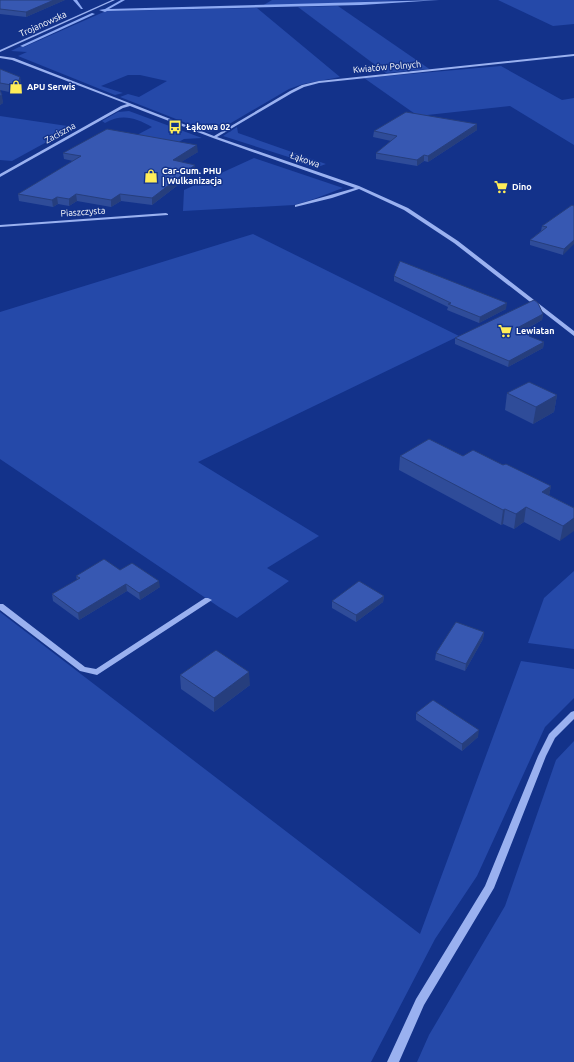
<svg xmlns="http://www.w3.org/2000/svg" width="574" height="1062" font-family="Ubuntu,sans-serif">
<rect width="100%" height="100%" fill="#13328a"/>
<g fill="#2549a9">
<path d="M 272,0 L 411,0 L 262,6 Z"/>
<path d="M 498,0 L 574,0 L 574,24 L 553,26 Z"/>
<path d="M 338,6 L 428,68 L 429,69 L 386,73 L 298,7 Z"/>
<path d="M 257,8 L 340,77 L 303,84 L 289,89 L 219,130 L 209,132 L 120,97 L 128,94 L 139,97 L 167,81 L 140,75 L 128,75 L 101,86 L 123,93 L 115,95 L 18,56 L 27,52 L 11,51 L 19,47 L 24,47 L 106,11 Z"/>
<path d="M 501,66 L 562,100 L 574,98 L 574,145 L 510,106 L 418,116 L 364,78 Z"/>
<path d="M 129,111 L 202,138 L 184,139 L 150,158 L 107,151 L 152,127 C 136,118 122,113 105,123 L 102,121 L 118,112 Z"/>
<path d="M 0,116 L 74,127 L 12,161 L 0,160 Z"/>
<path d="M 237,127 L 238,133 L 326,164 L 315,168 L 299,163 L 301,161 L 223,136 Z"/>
<path d="M 254,158 L 343,188 C 326,194 311,201 294,205 L 183,211 L 184,190 Z"/>
<path d="M 253,234 L 459,336 L 198,462 L 319,536 L 267,568 L 289,581 L 237,618 L 219,607 L 0,459 L 0,312 Z"/>
<path d="M 574,571 L 574,649 L 528,643 L 544,598 Z"/>
<path d="M 0,612 L 420,934 L 521,661 L 574,669 L 574,698 L 545,727 L 477,876 L 435,939 L 371,1062 L 0,1062 Z"/>
<path d="M 574,741 L 574,1062 L 417,1062 L 429,1035 L 505,906 L 556,760 Z"/>
</g>
<g fill="none" stroke-linecap="round" stroke-linejoin="round">
<g fill="#8ca9f3" fill-rule="evenodd">
<path d="M 73,0 L 77,0 L 83,9 L 81,9 Z"/>
<path d="M 121,0 L 125,0 L 109,9 L 439,0 L 361,5 L 107,11 L 105,12 L 99,10 L 105,9 Z"/>
<path d="M 92,13 L 95,14 L 23,47 L 20,46 Z"/>
</g>
<g fill="#9ab1f0" fill-rule="evenodd">
<path d="M 112,0 L 115,0 L 0,52 L 0,50 Z"/>
<path d="M 574,54 L 574,56 L 319,83 L 304,87 L 292,93 L 217,137 L 359,186 L 408,208 L 458,241 L 574,331 L 574,336 L 454,243 L 404,210 L 359,189 L 332,198 L 295,207 L 295,205 L 355,188 L 213,138 L 130,106 L 123,108 L 0,177 L 0,174 L 121,106 L 127,104 L 12,60 L 0,58 L 0,56 L 14,58 L 214,136 L 290,91 L 302,85 L 319,81 Z"/>
<path d="M 166,213 L 168,214 L 168,215 L 0,227 L 0,225 Z"/>
<path d="M 205,598 L 208,598 L 212,600 L 97,675 L 80,671 L 0,610 L 0,604 L 3,604 L 85,667 L 96,669 Z"/>
<path d="M 574,711 L 574,719 L 555,738 L 546,756 L 494,888 L 424,1005 L 399,1062 L 387,1062 L 416,999 L 485,886 L 538,756 L 549,734 L 571,712 Z"/>
</g>
</g>
<g fill="#2f4c99">
<path d="M 0,0 L 65,0 L 26,17 L 0,14 Z"/>
<path d="M 0,69 L 20,77 L 21,85 L 18,94 L 0,90 L 3,103 L 0,105 Z"/>
<path d="M 477,124 L 477,130 L 428,162 L 424,161 L 417,166 L 376,159 L 376,153 L 391,141 L 373,137 L 374,131 Z"/>
<path d="M 198,152 L 181,162 L 195,172 L 152,205 L 121,201 L 111,207 L 77,201 L 69,206 L 58,204 L 53,207 L 19,201 L 18,194 L 73,161 L 64,159 L 63,153 Z"/>
<path d="M 574,206 L 563,255 L 530,245 L 530,240 L 541,231 L 542,226 Z"/>
<path d="M 394,276 L 506,309 L 479,323 L 447,310 L 448,307 L 394,281 Z"/>
<path d="M 543,314 L 542,320 L 523,331 L 531,337 L 544,342 L 543,348 L 508,367 L 455,344 L 455,338 Z"/>
<path d="M 507,393 L 557,395 L 554,412 L 533,424 L 505,410 Z"/>
<path d="M 400,456 L 463,456 L 503,465 L 551,486 L 549,495 L 574,508 L 560,541 L 524,522 L 514,529 L 503,524 L 501,525 L 399,470 Z"/>
<path d="M 120,570 L 160,587 L 140,600 L 127,591 L 79,620 L 53,601 L 52,594 L 77,580 L 76,576 Z"/>
<path d="M 384,596 L 383,602 L 356,622 L 332,608 L 332,601 Z"/>
<path d="M 484,632 L 483,639 L 465,671 L 435,660 L 436,653 Z"/>
<path d="M 180,675 L 250,685 L 214,712 L 181,689 Z"/>
<path d="M 416,713 L 478,737 L 462,751 L 416,720 Z"/>
</g>
<g fill="#263e7d">
<path d="M 54,0 L 65,0 L 26,17 L 26,12 Z"/>
<path d="M 20,77 L 21,85 L 18,94 L 17,86 Z"/>
<path d="M 2,95 L 3,103 L 0,105 L 0,96 Z"/>
<path d="M 477,124 L 477,130 L 428,162 L 428,156 Z"/>
<path d="M 197,145 L 198,152 L 173,167 L 173,160 Z"/>
<path d="M 424,155 L 424,161 L 417,166 L 417,160 Z"/>
<path d="M 195,165 L 195,172 L 152,205 L 152,198 Z"/>
<path d="M 76,194 L 77,201 L 69,206 L 69,199 Z"/>
<path d="M 120,194 L 121,201 L 111,207 L 111,200 Z"/>
<path d="M 57,197 L 58,204 L 53,207 L 52,200 Z"/>
<path d="M 574,240 L 574,244 L 563,255 L 564,249 Z"/>
<path d="M 507,303 L 506,309 L 479,323 L 480,317 Z"/>
<path d="M 543,314 L 542,320 L 517,334 L 517,328 Z"/>
<path d="M 544,342 L 543,348 L 508,367 L 509,361 Z"/>
<path d="M 557,395 L 554,412 L 533,424 L 536,407 Z"/>
<path d="M 551,486 L 548,500 L 542,492 Z"/>
<path d="M 526,507 L 524,522 L 514,529 L 516,514 Z"/>
<path d="M 505,509 L 503,524 L 501,525 L 503,510 Z"/>
<path d="M 574,518 L 574,531 L 560,541 L 563,526 Z"/>
<path d="M 159,581 L 160,587 L 140,600 L 139,593 Z"/>
<path d="M 126,584 L 127,591 L 79,620 L 78,613 Z"/>
<path d="M 384,596 L 383,602 L 356,622 L 356,615 Z"/>
<path d="M 484,632 L 483,639 L 465,671 L 466,664 Z"/>
<path d="M 249,672 L 250,685 L 214,712 L 214,698 Z"/>
<path d="M 479,730 L 478,737 L 462,751 L 462,744 Z"/>
</g>
<g fill="#3758b2" stroke="#263e7d">
<path d="M 0,0 L 54,0 L 26,12 L 0,9 Z"/>
<path d="M 0,69 L 20,77 L 17,86 L 0,83 Z"/>
<path d="M 0,90 L 2,95 L 0,96 Z"/>
<path d="M 406,112 L 477,124 L 428,156 L 424,155 L 417,160 L 376,153 L 397,136 L 374,131 Z"/>
<path d="M 107,129 L 197,145 L 173,160 L 195,165 L 152,198 L 120,194 L 111,200 L 76,194 L 69,199 L 57,197 L 52,200 L 18,194 L 81,156 L 63,153 Z"/>
<path d="M 572,205 L 574,206 L 574,240 L 564,249 L 530,240 L 547,227 L 542,226 Z"/>
<path d="M 400,261 L 507,303 L 480,317 L 448,304 L 451,303 L 394,276 Z"/>
<path d="M 534,300 L 538,303 L 543,314 L 517,328 L 532,334 L 529,336 L 544,342 L 509,361 L 455,338 Z"/>
<path d="M 529,382 L 557,395 L 536,407 L 507,393 Z"/>
<path d="M 429,439 L 463,456 L 473,450 L 503,465 L 506,464 L 551,486 L 542,492 L 574,508 L 574,518 L 563,526 L 526,507 L 516,514 L 505,509 L 503,510 L 400,456 Z"/>
<path d="M 104,559 L 120,570 L 132,563 L 159,581 L 139,593 L 126,584 L 78,613 L 52,594 L 80,578 L 76,576 Z"/>
<path d="M 359,581 L 384,596 L 356,615 L 332,601 Z"/>
<path d="M 456,622 L 484,632 L 466,664 L 436,653 Z"/>
<path d="M 216,650 L 249,672 L 214,698 L 180,675 Z"/>
<path d="M 433,700 L 479,730 L 462,744 L 416,713 Z"/>
</g>
<defs>
<g id="shop-bare" transform="scale(1.08)"><path d="M-5-2.5h2.3a2.7 3.5 0 0 1 5.4 0H5L5.5 6h-11ZM-1.5-2.5h3a1.5 2.3 0 0 0-3 0Z" fill="#ffed59" stroke="#13328a" stroke-width="2.5" paint-order="stroke"/></g>
<g id="bus-bare" transform="scale(1.08)"><path d="M-5-6H5V4H4V6H2V4H-2V6H-4V4H-5ZM-3.5-4V0h7V-4ZM-3.5 1.2v1.5H-2V1.2ZM2 1.2v1.5H3.5V1.2Z" fill="#ffed59" stroke="#13328a" stroke-width="2.5" paint-order="stroke"/></g>
<g id="supermarket-bare" transform="scale(1.08)"><path d="M-6-5.5h2.5l.6 2H6L4.5 2H-2.5L-4.4-4H-6ZM-1.5 3.2a1.3 1.3 0 1 0 .1 0ZM3 3.2a1.3 1.3 0 1 0 .1 0Z" fill="#ffed59" stroke="#13328a" stroke-width="2.5" paint-order="stroke"/></g>
</defs>
<g fill-rule="evenodd">
<use href="#shop-bare" x="16" y="87"/>
<use href="#bus-bare" x="175" y="127"/>
<use href="#shop-bare" x="151" y="176"/>
<use href="#supermarket-bare" x="501" y="187"/>
<use href="#supermarket-bare" x="505" y="331"/>
</g>
<g text-anchor="middle" stroke-width="3" stroke-linejoin="round" paint-order="stroke">
<g font-size="9" fill="#fff" stroke="#13328a">
<text transform="translate(43 24) rotate(-24)" y="3">Trojanowska</text>
<text transform="translate(387 67) rotate(-5)" y="3">Kwiatów Polnych</text>
<text transform="translate(60 133) rotate(-29)" y="3">Zaciszna</text>
<text transform="translate(305 160) rotate(19)" y="3">Łąkowa</text>
<text transform="translate(83 212) rotate(-4)" y="3">Piaszczysta</text>
</g>
<g font-size="9" font-weight="bold" fill="#fff" stroke="#13328a" text-anchor="start">
<text x="27" y="90">APU Serwis</text>
<text x="186" y="130">Łąkowa 02</text>
<text x="162" y="174">Car-Gum. PHU<tspan x="162" dy="10">| Wulkanizacja</tspan></text>
<text x="512" y="190">Dino</text>
<text x="516" y="334">Lewiatan</text>
</g>
</g>
</svg>
